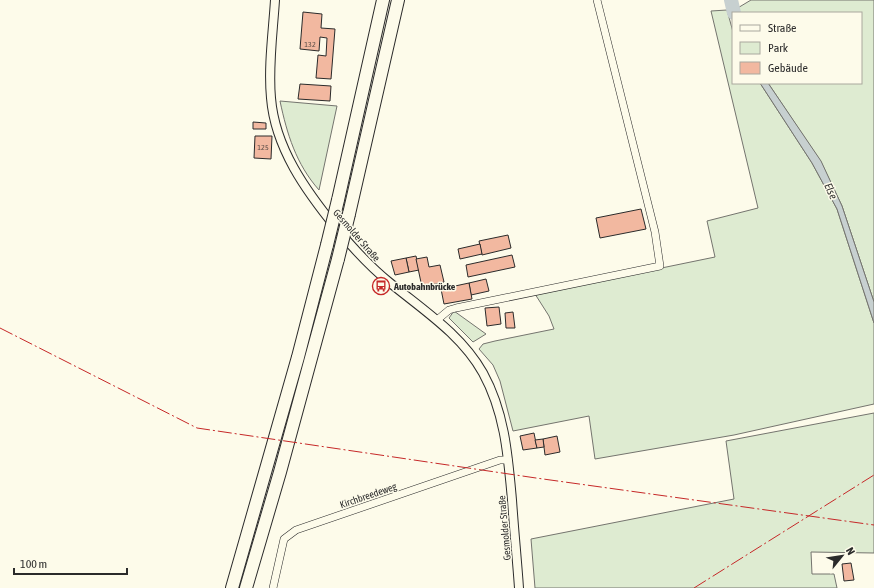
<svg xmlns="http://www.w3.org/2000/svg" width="874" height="588" font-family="'Asap Condensed',sans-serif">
<rect width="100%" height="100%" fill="#fdfbea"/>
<g fill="#deebd1" stroke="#74746e">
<path d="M 751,0 L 874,0 L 874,302 L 842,206 L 821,162 L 768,83 L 861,83 L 861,13 L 737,13 L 736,9 Z"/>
<path d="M 727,10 L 733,32 L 733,83 L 760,83 L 812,163 L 837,209 L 874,323 L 874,404 L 734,435 L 595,459 L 589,416 L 513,431 L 500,381 L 493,365 L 479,349 L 483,344 L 495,341 L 554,329 L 549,316 L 535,294 L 715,257 L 707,221 L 758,208 L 711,11 Z"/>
<path d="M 280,101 L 337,106 L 319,190 C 296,164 287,134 280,101 Z"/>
<path d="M 454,311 L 486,334 L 473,342 L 449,318 Z"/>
<path d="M 874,413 L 874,553 L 811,552 L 812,574 L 834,574 L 837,588 L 535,588 L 531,539 L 734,499 L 726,441 Z"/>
</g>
<path fill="#c7d0d0" stroke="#74746e" d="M 760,83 L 768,83 L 821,161 L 842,206 L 874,302 L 874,323 L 837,209 L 812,163 Z"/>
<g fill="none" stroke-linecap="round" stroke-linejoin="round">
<path stroke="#c7d0d0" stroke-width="14" d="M 731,0 L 734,13"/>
</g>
<g fill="#f2b8a0" stroke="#2b2b2b">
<path d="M 303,12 L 322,14 L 321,28 L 335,29 L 331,79 L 316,78 L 318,55 L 326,56 L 327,38 L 320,37 L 319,51 L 300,49 Z"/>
<path d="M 300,84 L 331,86 L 330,101 L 298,99 Z"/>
<path d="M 253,122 L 266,123 L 266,129 L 253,129 Z"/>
<path d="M 255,136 L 272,136 L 271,159 L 254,158 Z"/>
<path d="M 641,209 L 646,229 L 600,238 L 596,218 Z"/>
<path d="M 508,235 L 511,248 L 482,255 L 479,241 Z"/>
<path d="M 480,244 L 482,254 L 460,259 L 458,249 Z"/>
<path d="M 512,255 L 515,267 L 468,277 L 466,265 Z"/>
<path d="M 416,256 L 419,270 L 409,272 L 406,258 Z"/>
<path d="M 427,257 L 429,267 L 440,265 L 444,282 L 422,287 L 416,259 Z"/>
<path d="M 406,258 L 409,272 L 395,275 L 391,261 Z"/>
<path d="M 486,279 L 489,291 L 471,295 L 469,283 Z"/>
<path d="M 469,283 L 472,299 L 444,304 L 441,289 Z"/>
<path d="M 499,307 L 501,324 L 487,326 L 485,308 Z"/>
<path d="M 513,312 L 515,328 L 506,328 L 505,313 Z"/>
<path d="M 534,433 L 537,448 L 523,450 L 520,436 Z"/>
<path d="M 557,436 L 560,452 L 545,455 L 543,439 Z"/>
<path d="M 543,439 L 544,447 L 537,448 L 535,440 Z"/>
<path d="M 851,563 L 854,580 L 844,581 L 842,564 Z"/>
</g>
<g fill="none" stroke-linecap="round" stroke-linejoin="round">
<g stroke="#2b2b2b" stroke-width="8">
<g id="minor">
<path d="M 437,320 L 449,310 L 456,308 L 660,266 L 655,232 L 597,0"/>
<path d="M 273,588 L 284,539 L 296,530 L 500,460 L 508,460"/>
</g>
</g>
<g stroke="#2b2b2b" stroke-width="10">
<path id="tertiary" d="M 275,0 C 273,32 268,66 271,98 C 275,148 306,191 337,229 C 353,248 369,266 389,282 C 423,310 461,334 483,373 C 505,413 508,456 512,500 C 514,530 517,559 519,588"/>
</g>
<g stroke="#2b2b2b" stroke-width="14">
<g id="motorway">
<path d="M 338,200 L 383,0"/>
<path d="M 349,214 L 398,0"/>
<path d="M 232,588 L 298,357 L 327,245"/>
<path d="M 246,588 L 280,472 L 338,259"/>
</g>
</g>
<use href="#minor" stroke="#fdfbea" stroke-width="7"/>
<use href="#tertiary" stroke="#fdfbea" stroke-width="8"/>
<use href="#motorway" stroke="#fdfbea" stroke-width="12"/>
<g stroke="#2b2b2b" stroke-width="14" stroke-linecap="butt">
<g id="motorway-bridge">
<path d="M 327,245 L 338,200"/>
<path d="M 338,259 L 349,214"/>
</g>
</g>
<use href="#motorway-bridge" stroke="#fdfbea" stroke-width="12"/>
<g stroke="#c62828" stroke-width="1" stroke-dasharray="14 3 2 3" stroke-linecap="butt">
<path d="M 0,328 L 197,428 L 536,478 L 874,525"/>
<path d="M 694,588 L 874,475"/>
</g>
</g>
<defs>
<g id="bus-ring" transform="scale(0.9)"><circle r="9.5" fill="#fdfbea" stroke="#c62828" stroke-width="1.5"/><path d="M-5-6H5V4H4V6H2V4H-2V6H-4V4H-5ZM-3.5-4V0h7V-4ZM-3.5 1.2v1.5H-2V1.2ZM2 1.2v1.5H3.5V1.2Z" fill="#c62828"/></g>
</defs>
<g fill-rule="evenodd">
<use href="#bus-ring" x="381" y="286"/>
</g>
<g text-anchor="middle" stroke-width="3" stroke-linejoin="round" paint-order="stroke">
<g font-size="8" fill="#5d4e48">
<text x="310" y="47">132</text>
<text x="263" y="150">125</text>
</g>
<g font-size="10" fill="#2b2b2b" stroke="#fdfbea">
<text transform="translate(357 235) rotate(49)" y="4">Gesmolder Straße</text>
<text transform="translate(368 495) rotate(-19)" y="4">Kirchbreedeweg</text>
<text transform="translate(504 528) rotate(-95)" y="4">Gesmolder Straße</text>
</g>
<g font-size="10" font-weight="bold" fill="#2b2b2b" stroke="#fdfbea" text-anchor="start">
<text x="394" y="290">Autobahnbrücke</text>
</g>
<g font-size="11" font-style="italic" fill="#2b2b2b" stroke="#fdfbea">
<text transform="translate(831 191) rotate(65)" y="4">Else</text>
</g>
</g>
<rect x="732" y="12" width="130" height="72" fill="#fdfbea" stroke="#a9a89e"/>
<rect x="740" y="25" width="20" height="6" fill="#fdfbea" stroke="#a9a89e"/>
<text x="768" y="32" font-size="12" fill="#2b2b2b">Straße</text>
<rect x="740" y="42" width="20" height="12" fill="#deebd1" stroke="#a9a89e"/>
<text x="768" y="52" font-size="12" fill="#2b2b2b">Park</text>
<rect x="740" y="62" width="20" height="12" fill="#f2b8a0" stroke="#a9a89e"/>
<text x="768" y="72" font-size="12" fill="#2b2b2b">Gebäude</text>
<g transform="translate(842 556) rotate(60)" stroke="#fdfbea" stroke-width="3" paint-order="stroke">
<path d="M0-3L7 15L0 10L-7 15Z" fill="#2b2b2b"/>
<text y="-6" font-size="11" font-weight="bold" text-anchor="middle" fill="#2b2b2b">N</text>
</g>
<path d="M14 568v6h113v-6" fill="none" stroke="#2b2b2b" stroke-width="2"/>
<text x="20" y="568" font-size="12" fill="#2b2b2b" stroke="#fdfbea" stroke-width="3" paint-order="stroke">100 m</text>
</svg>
